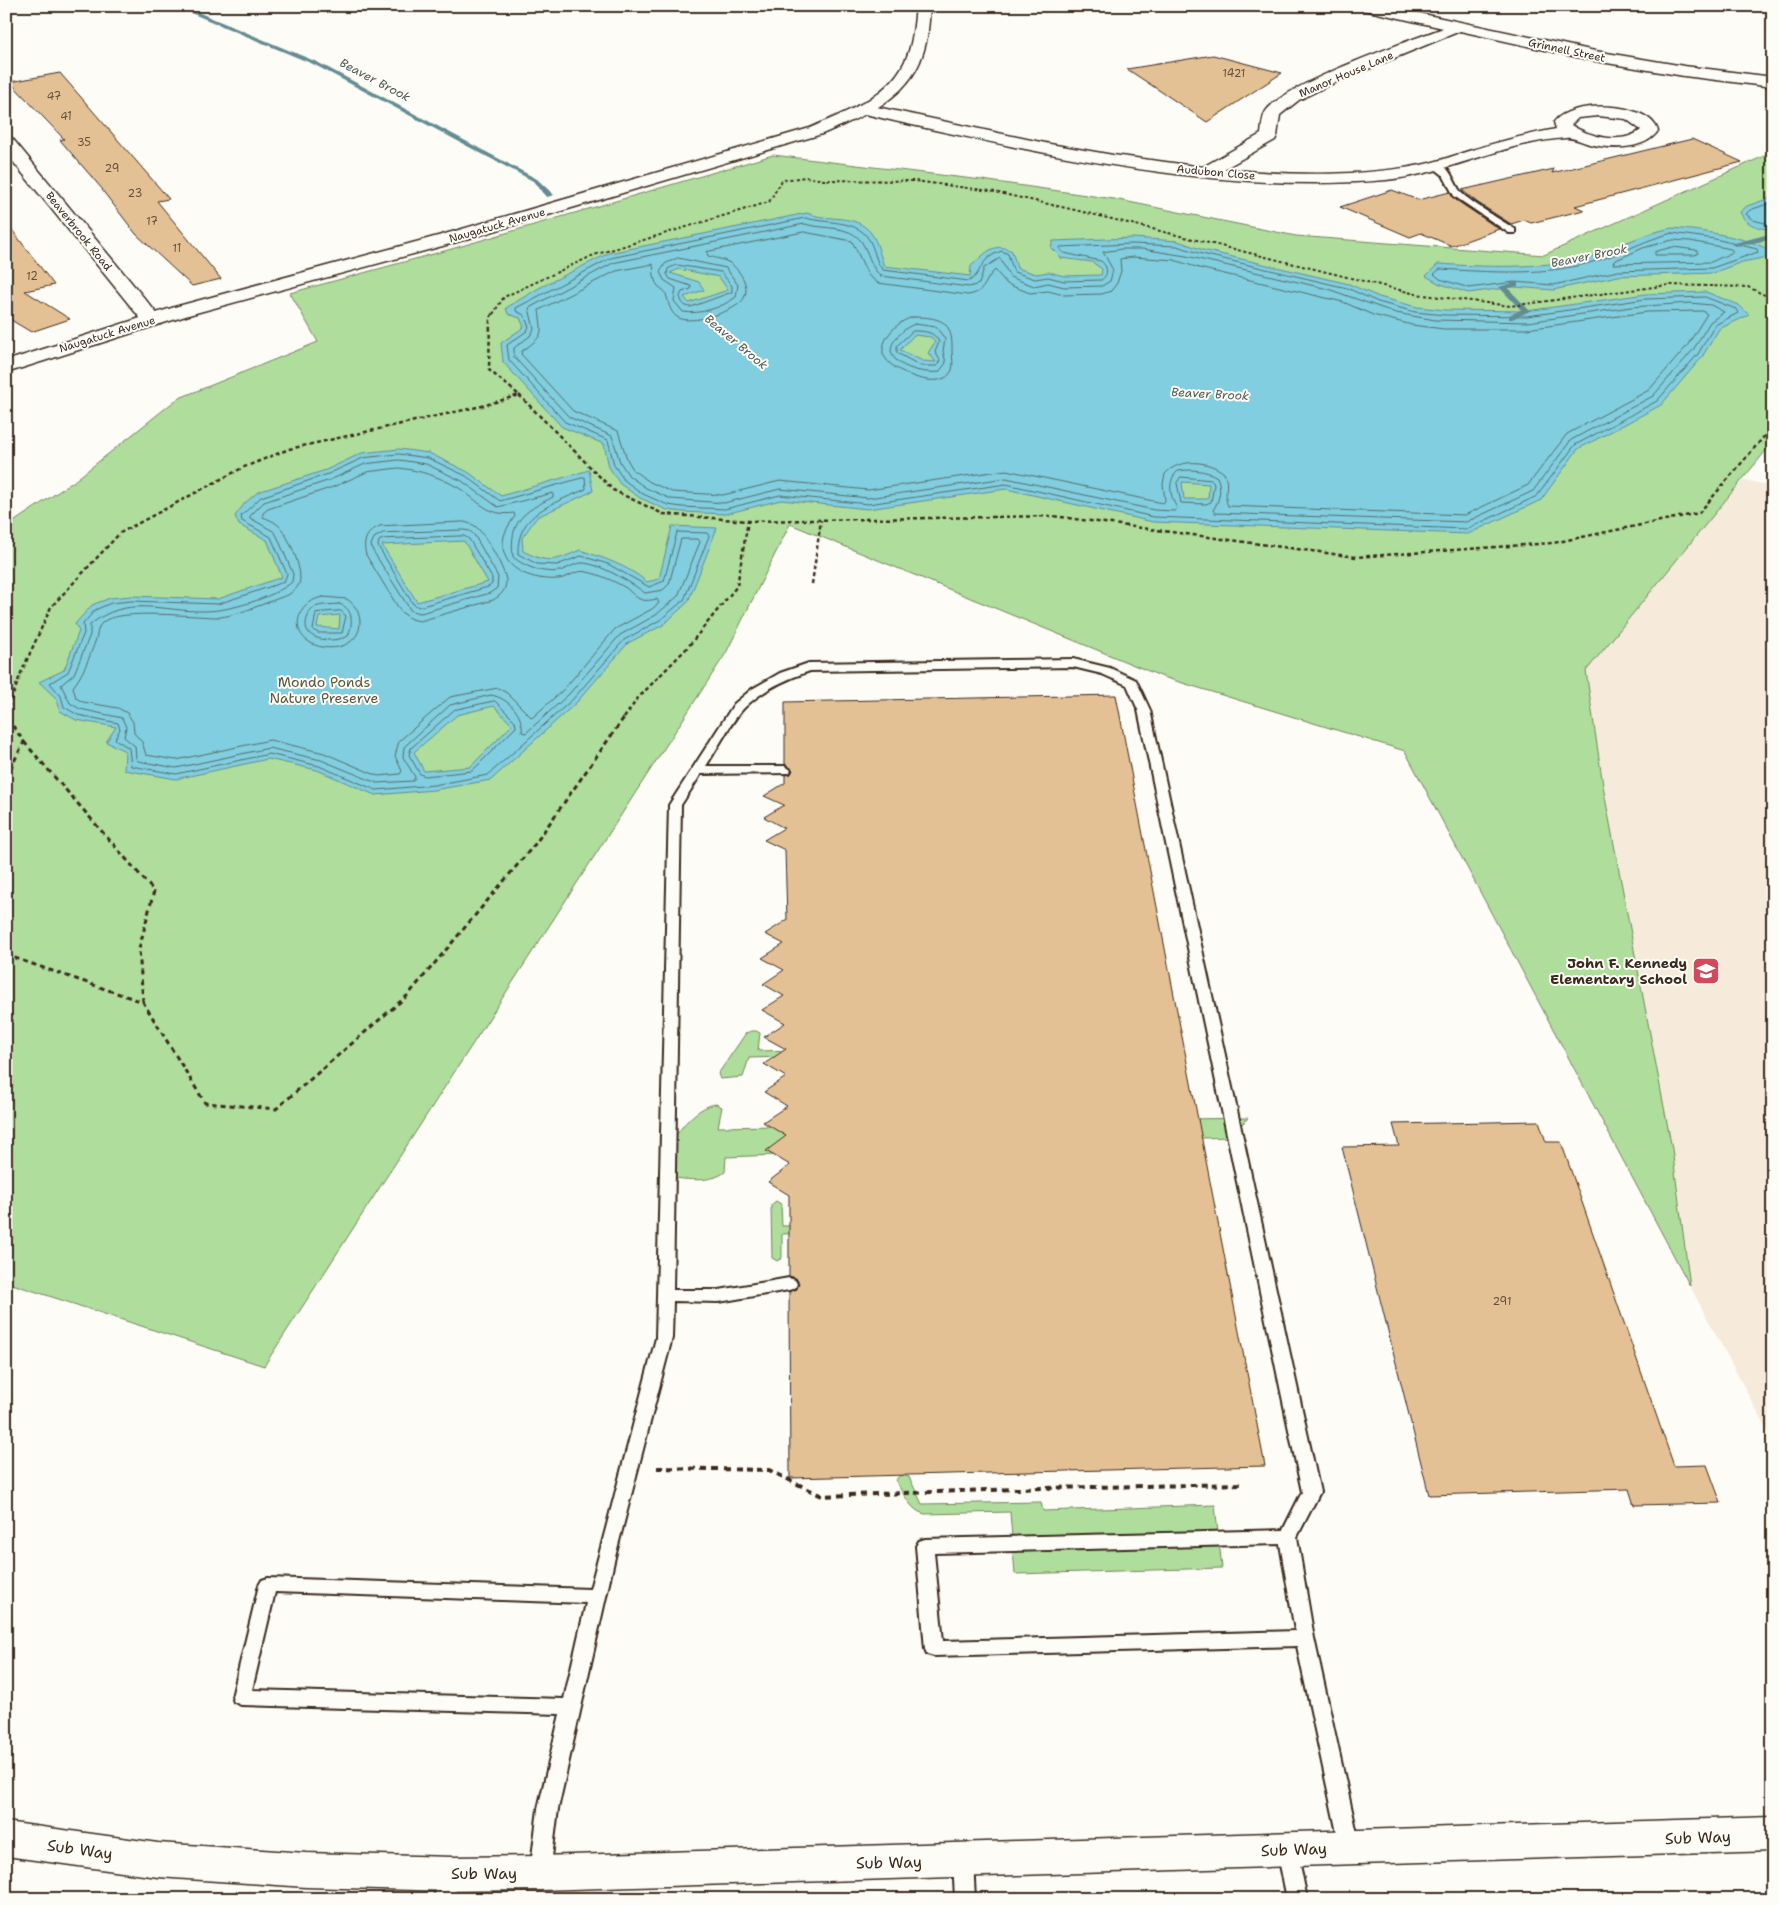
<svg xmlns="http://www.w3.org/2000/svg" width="1779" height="1905" font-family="'Shantell Sans',sans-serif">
<rect width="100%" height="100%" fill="#fdfcf7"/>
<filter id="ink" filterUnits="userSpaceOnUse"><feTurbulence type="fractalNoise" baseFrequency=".02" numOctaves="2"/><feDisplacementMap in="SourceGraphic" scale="10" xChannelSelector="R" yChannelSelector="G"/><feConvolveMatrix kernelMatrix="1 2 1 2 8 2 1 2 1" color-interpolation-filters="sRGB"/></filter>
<g filter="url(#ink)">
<path fill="#f6eada" d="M 1742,479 L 1773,487 L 1773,1441 L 1690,1286 L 1672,1149 L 1604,792 L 1586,671 Z"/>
<g fill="#afdd9c" stroke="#75845d">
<path d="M 1773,152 L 1773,442 L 1586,671 L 1604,792 L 1672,1149 L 1690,1286 L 1405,751 L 1163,677 L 790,524 L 726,653 L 264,1366 L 6,1282 L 6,527 L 73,482 L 177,399 L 318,342 L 290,293 L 448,250 L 773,155 L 982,180 L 1114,199 L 1296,236 L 1544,255 Z"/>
<path d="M 751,1031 L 756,1031 L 760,1033 L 758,1051 L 1136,1041 L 1136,1047 L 749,1058 L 743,1077 L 720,1079 L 718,1074 L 746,1033 Z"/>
<path d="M 716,1104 L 722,1107 L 718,1127 L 1248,1118 L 1229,1137 L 726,1157 L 725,1172 C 711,1183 687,1180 670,1177 C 670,1168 668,1155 671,1146 C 677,1129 698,1106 716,1104 Z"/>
<path d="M 776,1201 L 781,1204 L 782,1226 L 1175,1217 L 1177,1224 L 782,1234 L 782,1258 L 777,1261 L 772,1258 L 771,1205 Z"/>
<path d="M 901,1475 L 909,1477 L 922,1504 L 1041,1502 L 1043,1511 L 1215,1505 L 1222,1568 L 1015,1574 L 1010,1512 L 925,1514 C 910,1511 903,1492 895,1480 Z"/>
</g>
<g fill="#80cedf" stroke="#648c92" fill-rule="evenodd">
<path d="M 1773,197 L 1773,230 C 1759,228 1746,226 1740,212 L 1747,206 Z"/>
<path d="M 807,213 C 828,222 856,213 871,233 C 878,242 880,256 884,266 L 970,276 L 971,266 C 985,254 993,241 1012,251 L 1017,268 L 1036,274 L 1049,272 L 1064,276 L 1101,275 L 1102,269 L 1092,262 L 1061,258 L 1051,248 L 1053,241 L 1133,238 L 1178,241 L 1203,250 L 1349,284 L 1379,297 L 1417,307 L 1446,310 L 1526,311 L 1646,294 L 1706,292 L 1739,305 L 1749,315 L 1719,329 L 1702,357 L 1661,405 L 1578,449 L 1541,500 L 1468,534 L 1153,522 L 1006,489 L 868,509 L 781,500 L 725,514 L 682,512 L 667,510 L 640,498 L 620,484 L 609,467 L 604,444 L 562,427 L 503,362 L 501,343 L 524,327 L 520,318 L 508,314 L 506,308 L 539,288 L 609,253 ZM 679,269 L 719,277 L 728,290 L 689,303 L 684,297 L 704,290 L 699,282 L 670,273 ZM 914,335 L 931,337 L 935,342 L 928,353 L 936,362 L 923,361 L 900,350 ZM 1182,482 L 1209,484 L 1208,499 L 1184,499 Z"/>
<path d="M 1672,228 C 1697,230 1750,237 1770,251 L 1768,257 L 1742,262 L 1713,273 L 1618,276 L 1553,290 L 1514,287 L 1468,293 L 1438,283 L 1426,276 L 1438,264 C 1487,267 1537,269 1586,258 C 1600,255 1612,248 1625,243 C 1640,237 1656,231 1672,228 Z"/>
<path d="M 399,449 L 429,453 L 468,472 L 501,496 L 589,470 L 593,491 L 537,517 L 522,538 L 523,551 C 548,564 555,561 580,550 C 604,558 628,566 647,582 L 659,579 L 672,526 L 717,528 L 688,602 L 663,625 L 628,643 L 577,702 L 491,780 L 434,790 L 375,795 L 317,770 L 268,759 L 176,779 L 124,770 L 125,751 L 106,742 L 116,727 L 76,720 L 60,711 L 57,699 L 39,682 L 64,670 L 79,631 L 75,624 L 92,605 L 110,598 L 131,596 L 218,599 L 282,577 L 267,540 L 239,525 L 235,516 L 245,503 L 258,492 L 326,470 L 362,453 ZM 464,541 L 488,582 L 417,602 L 382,545 ZM 340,615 L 339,629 L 317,627 L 319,617 ZM 494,706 L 512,725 L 470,767 L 424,771 L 414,752 L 457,715 Z"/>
</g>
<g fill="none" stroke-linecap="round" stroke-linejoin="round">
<g stroke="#576c6b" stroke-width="1">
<path d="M 1773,202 L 1750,210 L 1746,214 L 1753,220 L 1773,225"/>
<path d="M 806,218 C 826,224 855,219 868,238 C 875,248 875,262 883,270 L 969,281 C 983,274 977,259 1002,251 L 1008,254 L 1014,272 L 1035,279 L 1048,277 L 1064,281 L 1101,280 C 1109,275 1108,267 1101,261 L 1064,253 L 1060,250 L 1060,247 L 1132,244 L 1177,246 L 1202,254 L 1347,288 L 1378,302 L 1415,312 L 1445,315 L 1527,316 L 1646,299 L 1705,297 L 1736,309 L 1738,313 L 1715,325 L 1698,354 L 1657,401 L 1575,445 L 1537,496 L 1467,529 L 1154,517 L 1006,484 L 868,504 L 780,495 L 725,509 L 682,507 L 668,505 L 643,494 L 624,480 L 614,465 L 608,440 L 565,422 L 509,360 L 507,345 L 527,331 L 529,327 L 524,315 L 516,311 L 516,308 L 611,258 Z"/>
<path d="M 805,224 C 824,230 854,224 864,246 C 870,257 871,268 881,276 L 969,287 L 979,284 L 984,268 L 1000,258 L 1010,277 L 1034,286 L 1048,283 L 1064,287 L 1102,286 L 1110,281 L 1113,270 L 1103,252 L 1121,249 L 1142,249 L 1186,256 L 1328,289 L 1396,313 L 1435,320 L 1528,322 L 1631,307 L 1690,303 L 1711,305 L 1724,312 L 1710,322 L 1693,350 L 1653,396 L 1571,440 L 1533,491 L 1466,522 L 1215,513 L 1213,510 C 1220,500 1222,488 1217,477 C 1207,470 1190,469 1178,471 C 1167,480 1170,497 1177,508 L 1175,511 L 1154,510 L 1006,478 L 868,498 L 780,489 L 724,503 L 671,499 L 646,488 L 629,476 L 620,462 L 612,436 L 569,417 L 514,357 L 514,348 L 530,336 L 534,329 L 529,308 L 613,263 Z"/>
<path d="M 804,232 L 852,241 L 868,275 L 878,283 L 968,295 C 987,292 983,281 995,270 L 1007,284 L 1030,293 L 1048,291 L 1064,295 L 1102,294 L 1111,291 L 1117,283 L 1121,271 L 1120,259 L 1133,257 L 1174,260 L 1199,268 L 1343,302 L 1373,315 L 1412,325 L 1444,329 L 1527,329 L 1647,312 L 1703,311 L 1707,314 L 1687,346 L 1649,390 L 1567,434 L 1528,485 L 1465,515 L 1228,506 C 1223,497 1230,484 1224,473 C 1208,460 1179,458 1165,474 L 1163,484 L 1165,501 L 1163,503 L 1006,470 L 868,490 L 780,481 L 723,495 L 672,492 L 650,482 L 634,471 L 627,459 L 618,431 L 573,411 L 521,354 L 522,351 C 545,335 542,335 539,310 L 616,271 L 653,264 C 654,271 653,280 658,286 C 661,289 665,290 666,294 C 669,303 669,311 677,317 C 690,326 731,312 741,302 C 753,290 741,271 730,263 C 723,259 715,258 708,256 L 707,252 Z"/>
<path d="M 1672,233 L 1715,239 L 1757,249 L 1758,252 L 1712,268 L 1618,271 L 1553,285 L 1514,282 L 1469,288 L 1440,279 L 1434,274 L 1440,269 C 1489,272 1541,276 1589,263 C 1618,256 1643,240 1672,233 Z"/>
<path d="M 1673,240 L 1690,241 L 1731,249 L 1733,252 L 1711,262 L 1613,264 L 1614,261 L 1643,248 Z"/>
<path d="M 1673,247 L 1696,250 L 1698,253 L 1695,255 L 1655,255 L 1655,252 Z"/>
<path d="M 678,258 L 726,268 L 738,285 L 736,297 C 723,307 700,315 683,312 L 674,301 L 676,288 L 664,280 L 660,272 L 665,264 Z"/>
<path d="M 677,265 L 721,272 L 732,286 L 732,292 L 691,307 C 684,307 681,302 680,296 L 682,292 L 691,289 L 691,286 L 670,279 L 667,274 L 668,269 Z"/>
<path d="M 914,317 C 942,317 953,322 952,351 C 952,357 954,364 952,370 C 945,386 921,380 910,375 C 899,370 888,365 883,354 C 881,338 898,320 914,317 Z"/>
<path d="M 915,324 L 936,327 L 945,339 L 943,351 L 946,363 L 939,372 C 919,375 873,361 899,335 C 904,330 908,326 915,324 Z"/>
<path d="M 913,331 C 924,331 934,331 939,342 L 935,352 L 940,360 L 937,366 L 921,366 L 897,353 L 897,346 Z"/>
<path d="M 399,454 L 428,458 L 466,476 L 500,501 L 585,477 L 586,489 C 555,503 516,513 518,554 L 537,564 L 557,565 L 581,556 L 608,564 L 649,587 L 664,581 L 677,532 L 707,533 L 709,536 L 684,600 L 660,620 L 624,640 L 573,699 L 488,775 L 434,785 L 376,790 L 319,766 L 269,754 L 176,774 L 131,766 L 129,748 L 115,739 L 120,729 L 118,723 L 78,715 L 64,707 L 61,696 L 50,683 L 68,672 L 84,633 L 83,624 L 95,610 L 111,603 L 131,601 L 218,604 L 284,582 L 287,574 L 271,537 L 242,521 L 241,516 L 261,497 L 328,474 L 363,458 Z"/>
<path d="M 399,460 L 426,464 L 462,481 L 498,507 L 553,493 L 553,497 C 523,512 509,521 513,557 C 525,567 544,574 560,571 C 567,569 575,563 582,563 C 599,563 632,583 645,593 L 663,590 L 669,584 L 681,539 L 698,539 L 700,542 L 678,596 L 656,615 L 620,635 L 569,694 L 526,733 L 522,732 C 524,715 508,698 491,695 L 450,705 L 404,747 L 403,757 L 415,777 L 413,781 L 377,783 L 321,760 L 269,748 L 176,768 L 138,761 L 136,759 L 135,746 L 124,737 L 126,727 L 122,718 L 80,709 L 70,703 L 61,685 L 74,674 L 90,635 L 90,625 C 127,594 162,612 205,611 C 229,611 273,598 292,582 L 293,574 L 277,536 L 273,531 L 250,518 L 250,516 L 264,502 L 330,480 L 365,464 Z"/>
<path d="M 399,468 C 422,471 438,476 459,488 C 479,501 488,517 514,513 L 515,516 C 509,525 503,533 503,544 C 502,571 536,581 558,579 C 569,578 576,569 587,572 C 601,575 614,581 626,588 C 631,592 636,598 642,600 C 647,601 652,600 657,599 L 659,603 L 652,609 L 615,629 L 564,689 L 532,718 L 507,693 L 498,688 L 450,697 L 399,741 L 395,756 L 402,771 L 400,774 L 378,776 L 324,753 L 270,740 L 176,760 L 146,755 L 142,742 L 134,733 L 133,722 L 127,713 L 118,708 L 83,702 L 76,698 L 73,687 C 84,673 90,656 96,639 C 98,633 97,627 103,622 C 120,608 194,617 219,617 C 234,617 272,600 288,595 C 292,592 297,589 299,584 C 304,571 288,533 277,524 C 273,521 268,519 263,517 L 263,513 L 268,509 L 333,487 L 367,472 Z"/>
<path d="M 1181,477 L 1212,480 L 1214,485 L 1211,502 L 1206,504 L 1181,503 L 1177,483 Z"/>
<path d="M 464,522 C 468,523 472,524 475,526 C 484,532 506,571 506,581 C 506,591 500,596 493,600 L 420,621 L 411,619 L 401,612 L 366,555 C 362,541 367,531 380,526 Z"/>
<path d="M 463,530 L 470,531 L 475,536 L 498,577 L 497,588 L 490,593 L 421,613 L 411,611 L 373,551 L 371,545 L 374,538 L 383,533 Z"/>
<path d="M 464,536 L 469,539 L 492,578 L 492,584 L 488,587 L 419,607 L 413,604 L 378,546 L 379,541 L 383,539 Z"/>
<path d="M 323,597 L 347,599 C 355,605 359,611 360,621 C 361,662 286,653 300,614 C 303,604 313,599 323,597 Z"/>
<path d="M 339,604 C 354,608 353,624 348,636 C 333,644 297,641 308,616 C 309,611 311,609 315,607 C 322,604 332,605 339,604 Z"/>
<path d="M 341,611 L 346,616 L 342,633 L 318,633 L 313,630 L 316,613 Z"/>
<path d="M 495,701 L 515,721 L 516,727 L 472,771 L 425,776 L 420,774 L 409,755 L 411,748 L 454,710 Z"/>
</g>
<g fill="#648c92" fill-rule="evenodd">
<path d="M 174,6 L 183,6 L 317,62 L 537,179 L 554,195 L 547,197 L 533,181 L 313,64 Z"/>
<path d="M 1773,233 L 1773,238 L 1764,241 L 1735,246 L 1731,244 Z"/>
<path d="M 1515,282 L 1518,282 L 1518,286 L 1508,288 L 1530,311 L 1512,319 L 1509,319 L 1509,315 L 1521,310 L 1499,287 Z"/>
</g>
</g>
<g fill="#e4c095" stroke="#3b2a1e">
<path d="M 1213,55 L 1282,73 L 1207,122 L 1127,69 Z"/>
<path d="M 60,73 L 169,199 L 157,201 L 221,279 L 192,286 L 136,234 L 102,190 L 103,190 L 60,140 L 64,139 L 10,82 Z"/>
<path d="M 1692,139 L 1742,162 L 1575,206 L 1584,210 L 1531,223 L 1524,220 L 1511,224 L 1478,203 L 1462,190 L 1554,169 L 1552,173 Z"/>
<path d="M 1392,190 L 1418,200 L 1450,192 L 1453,198 L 1499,229 L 1452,246 L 1421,233 L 1410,237 L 1340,207 Z"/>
<path d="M 6,222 L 54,285 L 25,291 L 70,319 L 31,332 L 6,317 Z"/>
<path d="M 1116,695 L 1265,1466 L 790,1478 L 789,1292 L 797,1289 L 799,1283 L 796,1278 L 789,1276 L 789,1195 L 768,1182 L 790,1165 L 766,1151 L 786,1136 L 763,1122 L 787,1106 L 764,1092 L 786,1077 L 764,1064 L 786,1049 L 764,1037 L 785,1023 L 762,1010 L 784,996 L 763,984 L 784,970 L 762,958 L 784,944 L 765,934 L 787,920 L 785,850 L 764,840 L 784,828 L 764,817 L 784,805 L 764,796 L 785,783 L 785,775 L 791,774 L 793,770 L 785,764 L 785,702 Z"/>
<path d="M 1539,1121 L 1546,1142 L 1561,1142 L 1674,1466 L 1707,1465 L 1721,1503 L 1634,1505 L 1629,1489 L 1429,1495 L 1342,1147 L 1399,1146 L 1393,1124 Z"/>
</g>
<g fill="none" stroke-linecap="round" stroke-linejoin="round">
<g stroke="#3b2a1e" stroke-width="4">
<g id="service">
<path d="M 1434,164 C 1449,162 1453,181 1460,191 C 1465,199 1504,222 1515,229 L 1515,233 L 1509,233 L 1454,196 L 1443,175 L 1434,168 Z"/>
<path d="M 1073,659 L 1110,668 L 1136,680 L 1150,710 L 1320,1492 L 1297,1537 L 1314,1638 L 1360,1847 L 1357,1853 L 1350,1856 L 1343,1853 L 1340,1847 L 1297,1646 L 934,1656 L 927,1654 L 925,1649 L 916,1546 L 919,1541 L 925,1539 L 1283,1530 L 1302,1492 L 1138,710 L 1127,685 L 1102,674 L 1073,667 L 810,671 C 786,679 762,690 744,708 C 731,721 717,750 706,766 L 785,766 L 791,770 L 789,773 L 701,774 L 681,805 L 673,1290 L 719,1290 L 789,1278 L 795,1280 L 797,1284 L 795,1288 L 789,1290 L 719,1302 L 673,1301 L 672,1338 L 615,1557 L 558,1809 L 550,1873 L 547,1879 L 540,1882 L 533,1879 L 530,1873 L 538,1809 L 560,1714 L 241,1705 L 234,1702 L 232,1697 L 259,1585 L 262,1580 L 268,1578 L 590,1589 L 656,1338 L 669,805 L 734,704 L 752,689 L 780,673 L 809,663 ZM 1280,1544 L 1295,1631 L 943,1641 L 934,1553 ZM 275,1592 L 586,1603 L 564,1699 L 252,1690 Z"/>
<path d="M 1287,1841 L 1294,1844 L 1297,1850 L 1307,1899 L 1287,1899 L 1277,1850 L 1280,1844 Z"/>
<path d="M 963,1851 L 970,1854 L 973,1860 L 975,1899 L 955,1899 L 953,1860 L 956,1854 Z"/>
<path d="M 451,1866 L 458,1869 L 461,1875 L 453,1899 L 433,1899 L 444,1869 Z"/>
</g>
</g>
<g stroke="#3b2a1e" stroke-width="3">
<g id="minor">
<path d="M 1357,6 L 1386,6 L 1595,51 L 1684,66 L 1773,77 L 1773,87 L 1684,76 L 1595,61 L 1460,31 L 1329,85 L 1299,100 L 1280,115 L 1277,136 L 1275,140 L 1224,169 C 1285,175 1360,177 1421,165 C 1441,161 1460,153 1479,148 C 1504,140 1530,134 1556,129 L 1554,122 C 1570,99 1650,101 1658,131 C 1644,151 1610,149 1589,144 C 1582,142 1573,137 1566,138 C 1504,142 1448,174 1386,180 C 1260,191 1133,171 1010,146 C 959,135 908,125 857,112 L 855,109 L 857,106 L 863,104 L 1050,144 L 1113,155 L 1203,167 L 1261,134 C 1262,127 1262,117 1266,111 C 1285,84 1406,42 1443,28 L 1364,10 ZM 1598,116 L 1626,119 L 1641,130 C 1622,145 1590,137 1571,125 L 1578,118 Z"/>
<path d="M 6,137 L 12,138 L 159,316 L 161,320 L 159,324 L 152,326 L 145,324 L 6,153 Z"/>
</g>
</g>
<g stroke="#3b2a1e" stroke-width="3">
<g id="secondary">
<path d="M 916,6 L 930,6 C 929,23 928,40 922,56 C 908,99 860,118 822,134 L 450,244 L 192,314 L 6,373 L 6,361 L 178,306 L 438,236 L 810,128 C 843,113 887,98 904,63 C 913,46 914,25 916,6 Z"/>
<path d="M 1773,1817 L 1773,1851 L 540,1890 L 452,1891 L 306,1887 L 158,1877 L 6,1856 L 6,1822 L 158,1843 L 306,1853 L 452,1857 L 540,1856 Z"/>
</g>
</g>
<path stroke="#3b2a1e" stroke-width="2" stroke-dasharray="3 2.5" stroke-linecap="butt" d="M 493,314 L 504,297 L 594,255 L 769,202 L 782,180 L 806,177 L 824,180 L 915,181 L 990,191 L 1075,210 L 1416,294 L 1510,306 L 1669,285 L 1748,287 L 1773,299"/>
<g stroke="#3b2a1e" stroke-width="2.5" stroke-dasharray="4 3" stroke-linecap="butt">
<path d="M 519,395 L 613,490 L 663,514 L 748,521"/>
<path d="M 812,584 L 821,520"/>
<path d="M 6,714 L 21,673 L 51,607 L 120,533 L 242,468 L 289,449 L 482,406 L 519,395 L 489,370 L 490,318 L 493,313"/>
<path d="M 6,716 L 7,718"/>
<path d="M 624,718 L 638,698 L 687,648 L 737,586 L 748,521 L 1053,516 L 1356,557 L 1553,543 L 1699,513 L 1773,426"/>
</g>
<g stroke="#3b2a1e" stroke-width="3" stroke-dasharray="5 4" stroke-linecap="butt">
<path d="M 24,742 L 154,891 L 139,949 L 143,1002"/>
<path d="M 6,777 L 24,742 L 6,716"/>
<path d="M 6,816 L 9,824 L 6,826"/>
<path d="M 6,955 L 143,1002 L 205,1103 L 276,1109 L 408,995 L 535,844 L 625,716"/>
</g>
<path stroke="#3b2a1e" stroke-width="4" stroke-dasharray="6 5" stroke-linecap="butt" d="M 657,1468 L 769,1470 L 822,1496 L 1045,1488 L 1243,1484"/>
<use href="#service" fill="#fdfcf7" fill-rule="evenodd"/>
<use href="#minor" fill="#fdfcf7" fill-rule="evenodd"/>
<use href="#secondary" fill="#fdfcf7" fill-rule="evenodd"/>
</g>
</g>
<defs>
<g id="school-square" transform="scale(1.4375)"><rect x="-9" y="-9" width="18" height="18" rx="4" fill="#d1495b" stroke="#fdfcf7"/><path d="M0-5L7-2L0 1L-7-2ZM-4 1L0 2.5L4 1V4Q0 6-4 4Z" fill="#fff"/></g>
</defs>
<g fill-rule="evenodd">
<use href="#school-square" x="1706" y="971"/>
</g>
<g text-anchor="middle" stroke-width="4" stroke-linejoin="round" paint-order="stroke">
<g font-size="11" fill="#3b2a1e" stroke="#fdfcf7">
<text transform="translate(1567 50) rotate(12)" y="4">Grinnell Street</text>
<text transform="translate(1346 74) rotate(-23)" y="4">Manor House Lane</text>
<text transform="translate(1216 172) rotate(5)" y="4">Audubon Close</text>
<text transform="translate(497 225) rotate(-16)" y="4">Naugatuck Avenue</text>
<text transform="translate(79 231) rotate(51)" y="4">Beaverbrook Road</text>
<text transform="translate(107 334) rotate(-17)" y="4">Naugatuck Avenue</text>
</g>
<g font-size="11" fill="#65503c">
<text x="1234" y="77">1421</text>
<text x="54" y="100">47</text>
<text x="66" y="120">41</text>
<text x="84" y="146">35</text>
<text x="112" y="172">29</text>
<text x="135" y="197">23</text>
<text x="152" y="225">17</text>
<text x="177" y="252">11</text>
<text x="32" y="280">12</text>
<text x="1502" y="1305">291</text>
</g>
<g font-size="12" font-style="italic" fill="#505b58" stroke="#fdfcf7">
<text transform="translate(375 80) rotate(28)" y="4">Beaver Brook</text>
<text transform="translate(1589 256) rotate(-11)" y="4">Beaver Brook</text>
<text transform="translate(736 342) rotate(40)" y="4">Beaver Brook</text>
<text transform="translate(1210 394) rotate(3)" y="4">Beaver Brook</text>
</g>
<g font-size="14" fill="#58573e" stroke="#fdfcf7">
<text x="324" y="687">Mondo Ponds<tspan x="324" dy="16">Nature Preserve</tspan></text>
</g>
<g font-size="14" font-weight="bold" fill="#3b2a1e" stroke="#fdfcf7" text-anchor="end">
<text x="1687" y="968">John F. Kennedy<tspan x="1687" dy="16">Elementary School</tspan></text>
</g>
<g font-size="16" fill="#3b2a1e" stroke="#fdfcf7">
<text transform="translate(1698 1837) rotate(-2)" y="6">Sub Way</text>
<text transform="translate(80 1849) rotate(8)" y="6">Sub Way</text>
<text transform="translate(1294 1849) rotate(-2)" y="6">Sub Way</text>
<text transform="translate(889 1862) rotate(-1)" y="6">Sub Way</text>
<text x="484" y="1879">Sub Way</text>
</g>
</g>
<rect width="1779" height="1905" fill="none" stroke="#fdfcf7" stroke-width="25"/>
<rect x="12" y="12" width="1754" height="1880" fill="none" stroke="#3b2a1e" stroke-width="2" filter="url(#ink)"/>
</svg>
